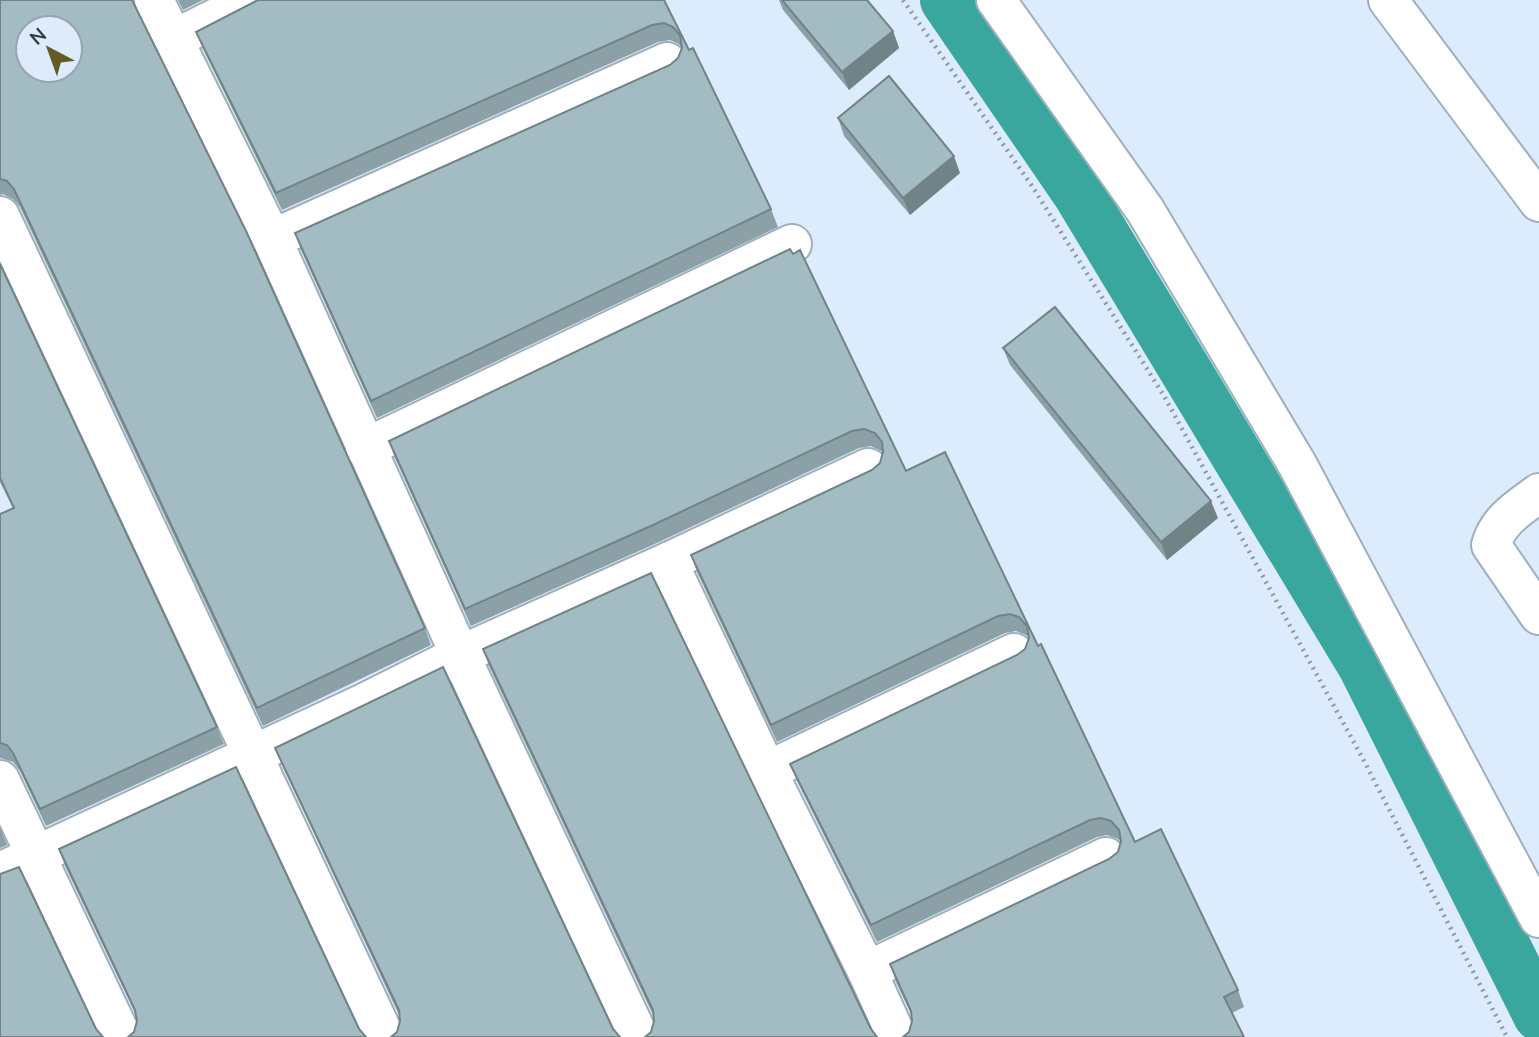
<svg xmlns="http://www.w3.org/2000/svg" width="1539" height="1037" font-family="'Nunito Sans',sans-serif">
<rect width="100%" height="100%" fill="#dcecfc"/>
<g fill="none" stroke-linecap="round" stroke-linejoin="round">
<path stroke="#3aa79f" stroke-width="52" d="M 946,0 L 1079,194 L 1364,666 L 1539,1015"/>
<g stroke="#a0afbe" stroke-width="42">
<g id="street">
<path d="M 154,0 L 272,239 L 460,655 L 639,1037"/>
<path d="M 996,0 L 1145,210 L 1297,464 L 1539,918"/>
<path d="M 1388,0 L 1539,202"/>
<path d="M 174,39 L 252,0"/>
<path d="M 0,216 L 385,1037"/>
<path d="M 272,239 L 667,62"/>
<path d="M 365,448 L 792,244"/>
<path d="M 1539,493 C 1519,508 1498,520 1491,545 L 1539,615"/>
<path d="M 668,562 L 767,771 L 867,971 L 897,1037"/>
<path d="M 767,771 L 1014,653"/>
<path d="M 0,780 L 122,1037"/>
<path d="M 0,872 L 362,704 L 460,655 L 668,562 L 868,468"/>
<path d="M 867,971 L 1106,857"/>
</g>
</g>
<path stroke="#8e99a4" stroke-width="4.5" stroke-dasharray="2 5" stroke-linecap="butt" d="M 903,0 L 1032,186 L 1164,396 L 1363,759 L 1507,1037"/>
<use href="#street" stroke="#fff" stroke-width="38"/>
</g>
<g fill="#8ca1a7">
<path d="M 0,0 L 133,3 L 425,628 L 431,645 L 263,726 L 20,207 L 13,199 L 3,194 L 0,195 Z"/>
<path d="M 178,0 L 203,0 L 183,10 Z"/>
<path d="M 664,0 L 689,50 L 771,209 L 778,227 L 377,418 L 301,250 L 295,233 L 670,65 L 678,58 L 682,48 L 679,44 L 670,40 L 658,42 L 282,210 L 203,49 L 196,32 L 256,2 Z"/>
<path d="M 779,0 L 867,0 L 893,31 L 899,48 L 849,90 L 783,10 Z"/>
<path d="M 838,118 L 960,173 L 910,215 L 844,136 Z"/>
<path d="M 790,249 L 906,471 L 945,452 L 1038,646 L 1135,842 L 1238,990 L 1244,1007 L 1232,1013 L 909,1032 L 912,1021 L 912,1016 L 896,982 L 890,964 L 1109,859 L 1118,852 L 1121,842 L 1118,839 L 1107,835 L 1097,837 L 877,942 L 797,781 L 790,764 L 1017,655 L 1025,649 L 1029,638 L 1026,635 L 1016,631 L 1005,633 L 777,742 L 697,572 L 691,555 L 872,470 L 880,463 L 883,453 L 881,451 L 871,446 L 859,448 L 659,542 L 471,626 L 395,458 L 389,441 Z"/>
<path d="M 0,264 L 217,727 L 224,744 L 46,826 L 20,771 L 13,762 L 0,758 L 0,514 L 13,508 L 0,482 Z"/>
<path d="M 1003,348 L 1218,518 L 1167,560 L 1010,365 Z"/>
<path d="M 483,649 L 871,1029 L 651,1032 L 654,1021 L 654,1017 L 489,666 Z"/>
<path d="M 275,748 L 613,1029 L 397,1032 L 400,1021 L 400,1017 L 282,765 Z"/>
<path d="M 0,827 L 7,845 L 0,848 Z"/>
<path d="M 59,849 L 359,1029 L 134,1032 L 137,1021 L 137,1017 L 65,866 Z"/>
</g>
<g fill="#728388">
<path d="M 893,31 L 899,48 L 849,90 L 842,72 Z"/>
<path d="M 954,156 L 960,173 L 910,215 L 903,198 Z"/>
<path d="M 1211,501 L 1218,518 L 1167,560 L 1161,542 Z"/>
</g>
<g fill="#a3bbc2" stroke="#728388" stroke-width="2" fill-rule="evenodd">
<path d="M 0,0 L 132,0 L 246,231 L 425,628 L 257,708 L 14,189 L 7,181 L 0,179 ZM 28,28 L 70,28 L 70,70 L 28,70 Z"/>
<path d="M 258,0 L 664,0 L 689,50 L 693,48 L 771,209 L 371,401 L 295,233 L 670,65 L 678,58 L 682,48 L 680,35 L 673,27 L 664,23 L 652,25 L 276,193 L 196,32 Z"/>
<path d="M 782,0 L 867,0 L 893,31 L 842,72 Z"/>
<path d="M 889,76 L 954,156 L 903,198 L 838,118 Z"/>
<path d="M 790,249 L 793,254 L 800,250 L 906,471 L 945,452 L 1038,646 L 1041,644 L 1135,842 L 1161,829 L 1238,990 L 1224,997 L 1244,1037 L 903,1037 L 909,1032 L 912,1021 L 911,1011 L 890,964 L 1109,859 L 1118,852 L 1121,841 L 1119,830 L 1111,821 L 1101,818 L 1090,820 L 871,925 L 790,764 L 1017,655 L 1025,649 L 1029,638 L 1027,626 L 1019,617 L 1010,614 L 998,616 L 771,725 L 691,555 L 872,470 L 880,463 L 883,452 L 882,442 L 875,433 L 864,429 L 852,431 L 653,525 L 465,609 L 389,441 Z"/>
<path d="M 0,264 L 217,727 L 40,809 L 13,753 L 7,745 L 0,743 L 0,514 L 14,508 L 0,478 Z"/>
<path d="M 1055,307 L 1211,501 L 1161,542 L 1003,348 Z"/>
<path d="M 651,573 L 871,1029 L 877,1037 L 645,1037 L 651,1032 L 654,1021 L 653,1010 L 483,649 Z"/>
<path d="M 443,667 L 613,1029 L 620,1037 L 391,1037 L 397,1032 L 400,1021 L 399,1010 L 275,748 Z"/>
<path d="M 236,767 L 359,1029 L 366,1037 L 128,1037 L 134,1032 L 137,1021 L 135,1010 L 59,849 Z"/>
<path d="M 19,867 L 96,1029 L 103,1037 L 0,1037 L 0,874 Z"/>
</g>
<g transform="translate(49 49) rotate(319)"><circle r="33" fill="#dcecfc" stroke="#98a4b0" stroke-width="2"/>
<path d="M0-5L12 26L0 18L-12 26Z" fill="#635a27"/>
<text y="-10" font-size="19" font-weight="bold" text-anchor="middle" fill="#32383e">N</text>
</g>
</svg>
